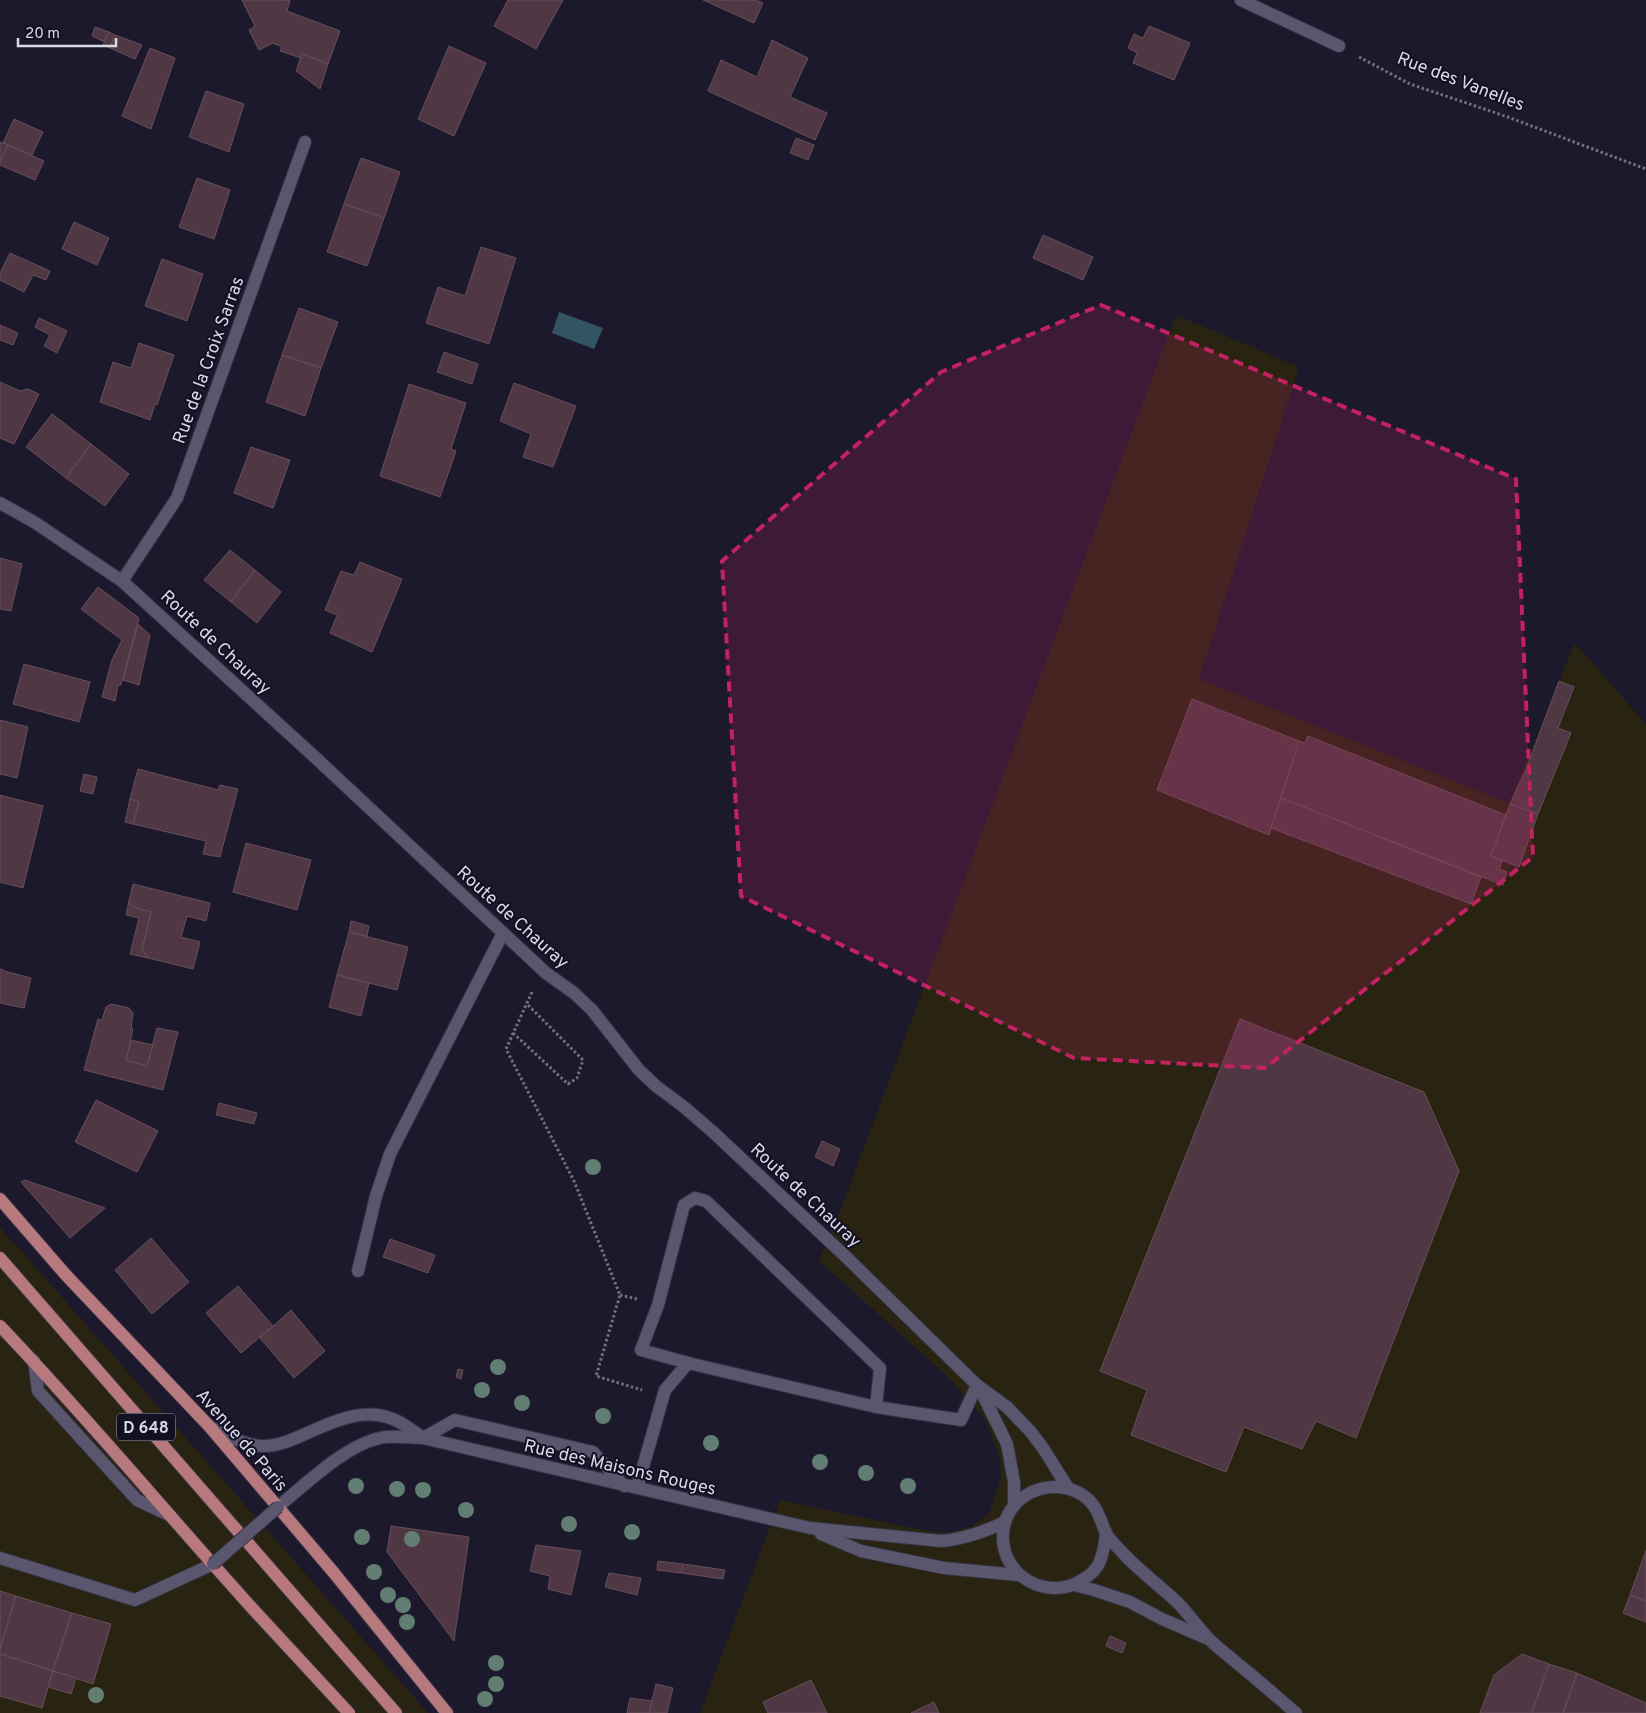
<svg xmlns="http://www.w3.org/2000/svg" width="1646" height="1713" font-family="Overpass,sans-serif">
<rect width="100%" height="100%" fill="#1c192d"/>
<g fill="#292312">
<path d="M 1176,315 L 1299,367 L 1199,679 L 1509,803 L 1575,643 L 1646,724 L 1646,1713 L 700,1713 L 780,1500 L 923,1530 L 945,1533 L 973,1526 L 989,1513 L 1001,1478 L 1000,1460 L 985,1419 L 947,1376 L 819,1261 L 839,1214 Z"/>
<path d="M 0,1227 L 238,1497 L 428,1713 L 0,1713 Z"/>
</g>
<path fill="#325563" d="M 559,312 L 603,328 L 594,349 L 552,333 Z"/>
<g fill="#4f3843" stroke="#674f5a">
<path d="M 242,0 L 290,0 L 287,11 L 340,31 L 328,64 L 302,54 L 301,58 L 280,51 L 282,47 L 273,43 L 259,50 L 249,30 L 255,26 Z"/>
<path d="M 508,0 L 563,0 L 536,49 L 494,26 Z"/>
<path d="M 703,0 L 756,0 L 763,3 L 754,23 Z"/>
<path d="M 1149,26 L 1190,43 L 1174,80 L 1133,63 L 1137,53 L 1128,48 L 1134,34 L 1143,38 Z"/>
<path d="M 95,27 L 109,32 L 105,42 L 92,36 Z"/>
<path d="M 109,32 L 115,35 L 110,48 L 103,45 Z"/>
<path d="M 115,35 L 142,45 L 135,59 L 110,48 Z"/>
<path d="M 772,40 L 808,58 L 790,97 L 827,113 L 815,140 L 708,91 L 721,60 L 757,77 Z"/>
<path d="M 449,46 L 486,63 L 454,136 L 418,119 Z"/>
<path d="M 150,48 L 175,58 L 151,129 L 122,116 Z"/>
<path d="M 302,54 L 328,64 L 320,89 L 296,71 Z"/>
<path d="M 206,91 L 244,104 L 229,152 L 189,137 Z"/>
<path d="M 14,119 L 43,132 L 32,155 L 3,143 Z"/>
<path d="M 796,138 L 814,145 L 808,160 L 790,153 Z"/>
<path d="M 0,142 L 8,145 L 1,159 L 0,159 Z"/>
<path d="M 8,145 L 44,161 L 35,180 L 0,165 L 0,161 Z"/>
<path d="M 361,158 L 400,172 L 384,218 L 344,204 Z"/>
<path d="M 197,178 L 230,190 L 214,239 L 179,227 Z"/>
<path d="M 344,204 L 384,218 L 367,266 L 327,252 Z"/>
<path d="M 74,222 L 109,238 L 97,265 L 62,249 Z"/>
<path d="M 1043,235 L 1093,257 L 1083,280 L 1033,258 Z"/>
<path d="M 481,247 L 516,258 L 489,344 L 426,323 L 438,287 L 465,296 Z"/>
<path d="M 10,253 L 50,271 L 46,280 L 33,275 L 24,292 L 0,280 L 0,273 Z"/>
<path d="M 162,259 L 203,274 L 187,321 L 145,306 Z"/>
<path d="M 299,308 L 338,322 L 321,368 L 282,355 Z"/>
<path d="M 39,318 L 67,331 L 57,353 L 44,346 L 50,335 L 35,327 Z"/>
<path d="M 0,325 L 18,333 L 13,345 L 0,340 Z"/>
<path d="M 139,343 L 174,355 L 157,405 L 155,404 L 150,420 L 100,402 L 113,362 L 131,368 Z"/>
<path d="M 444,352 L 478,364 L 472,384 L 437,372 Z"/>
<path d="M 282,355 L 321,368 L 305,416 L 266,402 Z"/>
<path d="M 0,382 L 20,391 L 28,389 L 39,394 L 14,444 L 0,438 Z"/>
<path d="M 514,383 L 576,406 L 553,467 L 523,457 L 531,434 L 500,421 Z"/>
<path d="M 409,384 L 466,403 L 451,449 L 456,451 L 440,497 L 380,476 Z"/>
<path d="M 52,414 L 91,444 L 66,478 L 26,447 Z"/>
<path d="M 91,444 L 129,474 L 105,506 L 66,478 Z"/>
<path d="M 251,447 L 290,460 L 273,508 L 234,493 Z"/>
<path d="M 230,550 L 255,570 L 231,602 L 204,580 Z"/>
<path d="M 0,558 L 22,564 L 11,611 L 0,609 Z"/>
<path d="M 360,562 L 402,579 L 372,652 L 330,633 L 337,615 L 325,610 L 341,571 L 354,575 Z"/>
<path d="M 255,570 L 281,592 L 257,623 L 231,602 Z"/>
<path d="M 98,587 L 139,618 L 121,685 L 118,685 L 115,701 L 102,697 L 112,660 L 122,640 L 81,609 Z"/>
<path d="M 138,624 L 150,635 L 139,685 L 123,680 Z"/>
<path d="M 24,664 L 90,682 L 79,722 L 13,704 Z"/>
<path d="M 1559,681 L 1574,687 L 1558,728 L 1571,733 L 1538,814 L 1510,804 L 1527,767 Z"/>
<path d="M 1192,699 L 1299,741 L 1269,835 L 1157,790 Z"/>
<path d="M 0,720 L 28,727 L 17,778 L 0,774 Z"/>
<path d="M 1308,736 L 1506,815 L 1491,856 L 1502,861 L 1499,869 L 1507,872 L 1503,885 L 1281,798 L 1299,741 L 1305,743 Z"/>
<path d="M 138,769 L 218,790 L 220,785 L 238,789 L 220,857 L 203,854 L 206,841 L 133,824 L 139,802 L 130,799 Z"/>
<path d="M 84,774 L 97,777 L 93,794 L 80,791 Z"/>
<path d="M 0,795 L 43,806 L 23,888 L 0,882 Z"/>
<path d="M 1281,798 L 1481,877 L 1471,904 L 1271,828 Z"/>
<path d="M 130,799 L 139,802 L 133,824 L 125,822 Z"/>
<path d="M 1510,804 L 1538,814 L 1519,867 L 1491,856 Z"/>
<path d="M 246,843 L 311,860 L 297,910 L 233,892 Z"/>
<path d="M 133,884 L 210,903 L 206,921 L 187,916 L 181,937 L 200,942 L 193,969 L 148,958 L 142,950 L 151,912 L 133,907 L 129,901 Z"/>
<path d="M 129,901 L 133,907 L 151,912 L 142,950 L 148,958 L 130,954 L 139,918 L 126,915 Z"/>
<path d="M 351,921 L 369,926 L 367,936 L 349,932 Z"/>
<path d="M 349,932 L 408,947 L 397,990 L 337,975 Z"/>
<path d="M 0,969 L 4,970 L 4,971 L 31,978 L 24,1008 L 0,1003 Z"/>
<path d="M 337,975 L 369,983 L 361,1016 L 329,1007 Z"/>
<path d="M 111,1004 L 129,1008 L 133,1013 L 131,1029 L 133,1029 L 126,1060 L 147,1066 L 157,1028 L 178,1032 L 163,1090 L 84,1070 L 98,1019 L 102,1020 L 106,1007 Z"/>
<path d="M 1240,1019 L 1424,1092 L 1459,1171 L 1356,1438 L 1316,1421 L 1302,1449 L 1244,1427 L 1226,1472 L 1131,1435 L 1147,1390 L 1100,1371 Z"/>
<path d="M 131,1040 L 153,1045 L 147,1066 L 126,1060 Z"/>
<path d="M 96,1100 L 158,1131 L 137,1172 L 75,1142 Z"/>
<path d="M 219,1103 L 257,1113 L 254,1124 L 216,1115 Z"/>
<path d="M 822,1141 L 840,1149 L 833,1166 L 815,1157 Z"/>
<path d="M 25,1180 L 105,1208 L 70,1238 L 21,1182 Z"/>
<path d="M 151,1238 L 189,1282 L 152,1314 L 115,1270 Z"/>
<path d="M 390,1239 L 435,1255 L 428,1273 L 383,1257 Z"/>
<path d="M 238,1286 L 273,1326 L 241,1353 L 206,1313 Z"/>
<path d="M 291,1310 L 325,1351 L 294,1378 L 260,1338 Z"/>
<path d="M 458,1369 L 463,1370 L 461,1379 L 456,1377 Z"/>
<path d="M 391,1526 L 469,1537 L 454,1641 L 387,1552 Z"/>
<path d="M 536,1545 L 581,1551 L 571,1595 L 548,1589 L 550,1576 L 530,1571 Z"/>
<path d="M 1646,1550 L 1646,1601 L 1630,1595 Z"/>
<path d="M 658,1561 L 683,1564 L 681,1573 L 657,1570 Z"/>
<path d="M 683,1564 L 725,1570 L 723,1579 L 681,1573 Z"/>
<path d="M 609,1573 L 641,1578 L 637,1595 L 605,1587 Z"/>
<path d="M 0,1591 L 16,1596 L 0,1649 Z"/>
<path d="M 1630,1595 L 1646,1601 L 1646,1622 L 1623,1613 Z"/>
<path d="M 16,1596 L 72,1613 L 53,1671 L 0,1654 L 0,1649 Z"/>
<path d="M 72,1613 L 111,1624 L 93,1684 L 53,1671 Z"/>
<path d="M 1110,1636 L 1126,1643 L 1122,1653 L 1106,1646 Z"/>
<path d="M 0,1654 L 53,1671 L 42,1708 L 0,1696 Z"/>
<path d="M 1522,1654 L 1549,1664 L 1532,1713 L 1480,1713 L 1494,1675 Z"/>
<path d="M 1549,1664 L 1577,1673 L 1563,1713 L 1532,1713 Z"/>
<path d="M 53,1671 L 76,1678 L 71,1694 L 48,1687 Z"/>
<path d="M 1577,1673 L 1646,1703 L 1646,1713 L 1563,1713 Z"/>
<path d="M 811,1680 L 827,1713 L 768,1713 L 763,1702 Z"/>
<path d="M 656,1684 L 673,1688 L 667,1713 L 649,1713 Z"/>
<path d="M 630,1698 L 652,1701 L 649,1713 L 627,1713 Z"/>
<path d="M 934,1702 L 939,1713 L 911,1713 Z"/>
</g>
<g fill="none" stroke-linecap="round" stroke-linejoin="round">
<g stroke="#353342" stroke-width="14">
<g id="minor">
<path d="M 1241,0 L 1339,46"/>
<path d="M 0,503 L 34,522 L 122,581 L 318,760 L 546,973 L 574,993 L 592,1010 L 639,1070 L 656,1086 L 684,1107 L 713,1132 L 843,1254 L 977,1385 L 1007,1407 L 1030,1431 L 1043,1448 L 1068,1488"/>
<path d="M 122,581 L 177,498 L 305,142"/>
<path d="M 358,1271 L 376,1196 L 390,1154 L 503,933"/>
<path d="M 34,1361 L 38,1391 L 137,1500 L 171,1516"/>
<path d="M 979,1387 L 1007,1444 L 1014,1482 L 1014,1506"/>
<path d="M 876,1407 L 880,1368 L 706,1201 L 695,1198 L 684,1205 L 658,1305 L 641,1350 L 688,1363 L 876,1407 L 961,1420 L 977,1385"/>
<path d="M 209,1426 C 226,1435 243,1445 262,1446 C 276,1447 291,1440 303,1435 C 334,1421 368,1404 401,1423 C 408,1427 416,1433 423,1438"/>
<path d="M 423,1438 L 455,1420 L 593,1452 L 624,1486"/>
<path d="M 637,1488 L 665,1390 L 688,1363"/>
<path d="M 278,1507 C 306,1484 344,1446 380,1438 C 393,1435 409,1438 423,1438 L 810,1528 L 941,1541 C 964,1539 984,1532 1005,1522"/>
<path d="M 1106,1532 C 1105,1542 1104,1552 1100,1561 C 1097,1569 1089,1576 1082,1580 C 1048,1602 1001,1576 1003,1535 C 1004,1496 1049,1475 1081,1494 C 1096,1503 1099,1516 1105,1531 C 1108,1538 1116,1546 1121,1551 C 1138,1570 1159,1585 1177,1602 C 1189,1614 1198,1628 1210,1640 C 1218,1648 1229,1656 1238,1664 C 1258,1680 1277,1697 1296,1713"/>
<path d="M 821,1534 L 861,1551 L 944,1568 L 1019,1575"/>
<path d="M 0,1558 L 135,1600 L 213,1564"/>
<path d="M 1074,1585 L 1094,1590 L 1130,1602 L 1162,1619 L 1206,1638"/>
</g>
</g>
<g stroke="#353342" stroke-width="14">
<g id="major">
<path d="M 0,1199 L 65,1274 L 209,1426 L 334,1573 L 447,1713"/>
<path d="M 0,1258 L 396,1713"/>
<path d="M 0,1326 C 87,1417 167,1514 252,1608 C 284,1643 317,1678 349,1713"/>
</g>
</g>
<g stroke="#727082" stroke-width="3" stroke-dasharray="2.5 2.5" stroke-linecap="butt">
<path d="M 1359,57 L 1410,84 L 1505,116 L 1646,169"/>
<path d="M 532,992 L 506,1049 L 574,1181 L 620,1295 L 596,1376 L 642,1390"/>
<path d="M 513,1033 L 568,1084 L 577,1078 L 583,1060 L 526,1003"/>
<path d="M 620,1295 L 637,1299"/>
</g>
<use href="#minor" stroke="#59566d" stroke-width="12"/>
<use href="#major" stroke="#b8797e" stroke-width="12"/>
<g stroke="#353342" stroke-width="14" stroke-linecap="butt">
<path id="minor-bridge" d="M 213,1564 L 278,1507"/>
</g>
<use href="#minor-bridge" stroke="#59566d" stroke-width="12"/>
</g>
<g fill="#627e72">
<circle cx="593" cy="1167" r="8"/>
<circle cx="498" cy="1367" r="8"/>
<circle cx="482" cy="1390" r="8"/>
<circle cx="522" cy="1403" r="8"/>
<circle cx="603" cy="1416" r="8"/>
<circle cx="711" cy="1443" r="8"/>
<circle cx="820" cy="1462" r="8"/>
<circle cx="866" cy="1473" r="8"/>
<circle cx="356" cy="1486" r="8"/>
<circle cx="908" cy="1486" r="8"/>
<circle cx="397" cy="1489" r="8"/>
<circle cx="423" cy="1490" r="8"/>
<circle cx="466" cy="1510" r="8"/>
<circle cx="569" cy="1524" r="8"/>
<circle cx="632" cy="1532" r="8"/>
<circle cx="362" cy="1537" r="8"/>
<circle cx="412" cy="1539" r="8"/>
<circle cx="374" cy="1572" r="8"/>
<circle cx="388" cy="1595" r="8"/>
<circle cx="403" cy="1605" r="8"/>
<circle cx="407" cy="1622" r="8"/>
<circle cx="496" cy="1663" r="8"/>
<circle cx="496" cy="1684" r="8"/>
<circle cx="96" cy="1695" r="8"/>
<circle cx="485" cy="1699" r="8"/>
</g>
<path fill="#c32262" fill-opacity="0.2" stroke="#c32262" stroke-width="4" stroke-dasharray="10 6" stroke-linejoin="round" d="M 1101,305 L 1516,479 L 1533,857 L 1265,1068 L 1074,1058 L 741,896 L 722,561 L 941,372 Z"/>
<g text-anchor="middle" stroke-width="4" stroke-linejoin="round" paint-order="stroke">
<rect fill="#131023" stroke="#9e9cac" stroke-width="1" x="117" y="1413.5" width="58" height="27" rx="4"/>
<g font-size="16" font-weight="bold" fill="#d9d8e6">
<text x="146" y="1433">D 648</text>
</g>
<g font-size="18" fill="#d9d8e6" stroke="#131023">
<text transform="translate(1461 81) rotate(21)" y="6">Rue des Vanelles</text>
<text transform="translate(208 360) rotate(-70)" y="6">Rue de la Croix Sarras</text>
<text transform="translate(216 642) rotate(43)" y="6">Route de Chauray</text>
<text transform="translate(513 917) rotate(42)" y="6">Route de Chauray</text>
<text transform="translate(806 1195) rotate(43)" y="6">Route de Chauray</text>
<text transform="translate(242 1440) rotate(49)" y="6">Avenue de Paris</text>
<text transform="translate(620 1467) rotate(13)" y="6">Rue des Maisons Rouges</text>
</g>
</g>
<path d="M18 38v8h98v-8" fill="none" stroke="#d9d8e6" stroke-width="2.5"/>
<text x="25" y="38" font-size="15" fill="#d9d8e6" stroke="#131023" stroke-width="4" paint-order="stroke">20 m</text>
</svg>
